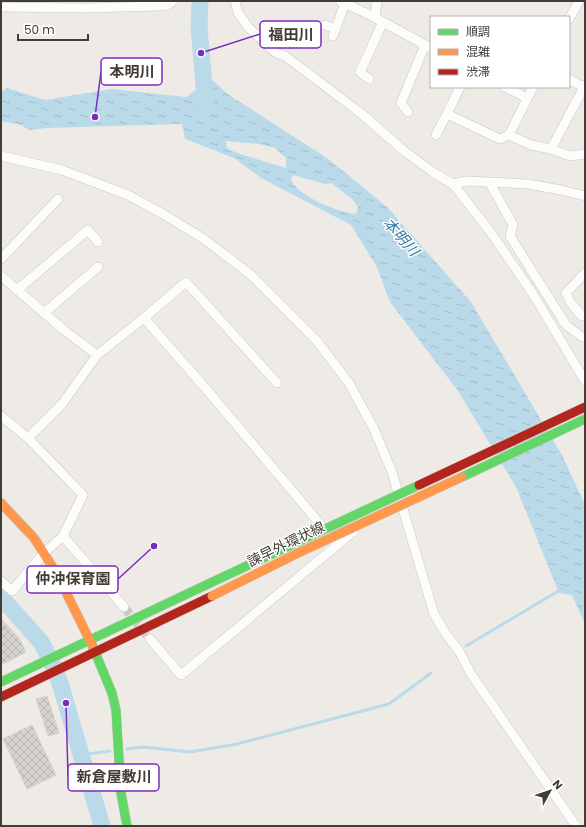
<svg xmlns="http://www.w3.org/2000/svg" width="586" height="827" font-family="Poppins,'Noto Sans JP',sans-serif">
<defs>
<pattern id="water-ripples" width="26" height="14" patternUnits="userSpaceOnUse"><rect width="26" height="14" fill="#badaea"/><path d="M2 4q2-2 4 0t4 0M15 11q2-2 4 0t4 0" fill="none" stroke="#a1bcc9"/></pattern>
<pattern id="building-cross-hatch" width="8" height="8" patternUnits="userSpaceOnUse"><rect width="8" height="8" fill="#d6d2ce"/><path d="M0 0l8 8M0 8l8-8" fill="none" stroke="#b9b5b2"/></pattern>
</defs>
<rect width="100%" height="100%" fill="#eeebe7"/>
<path fill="url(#water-ripples)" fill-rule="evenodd" d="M 211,79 L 229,95 L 327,158 L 387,207 L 471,302 L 563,457 L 585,505 L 585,624 L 572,595 L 559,593 L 516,487 L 458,391 L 390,302 L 377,267 L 351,225 L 261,178 L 234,158 L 185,139 L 182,124 L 48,128 L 29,130 L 21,125 L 1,121 L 1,92 L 7,88 L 45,100 L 111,89 L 186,97 ZM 226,141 L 259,144 L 275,148 L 286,158 L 286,168 L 237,153 L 227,148 ZM 293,175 L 325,184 L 331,183 L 352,199 L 358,207 L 356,214 C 339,212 312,201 299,190 C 296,187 293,183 291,180 Z"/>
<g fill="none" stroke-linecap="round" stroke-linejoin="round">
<g stroke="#badaea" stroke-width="3">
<path d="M 466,646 L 560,590"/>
<path d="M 127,749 L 143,747 L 190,752 L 237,744 L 389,704 L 431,673"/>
<path d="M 81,755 L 110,751"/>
</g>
<g stroke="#badaea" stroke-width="17">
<path d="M 200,1 L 199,27 L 206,108"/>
<path d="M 1,597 L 41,642 L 53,665 L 60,683 L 102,826"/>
</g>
</g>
<g fill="url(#building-cross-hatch)" stroke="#d6d2cd">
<path d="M 1,619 L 19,638 L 26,652 L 1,665 Z"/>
<path d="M 47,696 L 59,733 L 48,736 L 36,699 Z"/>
<path d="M 32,725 L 56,775 L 27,789 L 3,739 Z"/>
</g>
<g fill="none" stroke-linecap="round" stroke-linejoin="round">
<path stroke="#ccc8c3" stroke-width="9" stroke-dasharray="9 4.5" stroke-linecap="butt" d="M 124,607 L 150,639"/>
<g stroke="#cac7c3" stroke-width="10">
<g id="street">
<path d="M 235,1 L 238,13 L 249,28 L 276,53 L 285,56 L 321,83 L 363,115 L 403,150 L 434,173 L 453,184 L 489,230 L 533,294 L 585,381"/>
<path d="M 340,1 L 372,16 L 431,48"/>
<path d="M 1,7 L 84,8 L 158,6 L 168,5 L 173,1"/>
<path d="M 375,17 L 377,1"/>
<path d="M 569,19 L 579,1"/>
<path d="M 325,25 L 336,29"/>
<path d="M 333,36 L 345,3"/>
<path d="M 369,79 L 360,72 L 383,22"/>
<path d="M 569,79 L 585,88"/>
<path d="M 460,87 L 447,114 L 500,139 L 509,135"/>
<path d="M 505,87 L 527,98"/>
<path d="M 533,87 L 509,135 L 531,145 L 551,149 L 570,156 L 585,154"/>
<path d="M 408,112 L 401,103 L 425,45"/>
<path d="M 436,135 L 447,114"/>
<path d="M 551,149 L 585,85"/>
<path d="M 1,156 L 62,170 L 128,195 L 163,214 L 204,239 L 251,275 L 316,340 L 349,383 L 374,429 L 392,472 L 434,614 L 446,634 L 459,651 L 471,674 L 576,826"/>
<path d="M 490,183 L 513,225 L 510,236 L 566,325 L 582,337"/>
<path d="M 453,184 L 467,181 L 528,184 L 561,190 L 585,196"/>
<path d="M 1,259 L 58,199"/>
<path d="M 1,276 L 64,330 L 97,355"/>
<path d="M 17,290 L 88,230 L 98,242"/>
<path d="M 44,313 L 98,267"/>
<path d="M 582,316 L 570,302 L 566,293 L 585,273"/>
<path d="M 144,318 L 207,390 L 337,544"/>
<path d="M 1,416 L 28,438 L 83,495 L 63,536 L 44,553 L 12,591 L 1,581"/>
<path d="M 28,438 L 62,404 L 97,355 L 144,318 L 186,282 L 277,383"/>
<path d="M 63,536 L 124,607"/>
<path d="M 150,639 L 181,675 L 354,531"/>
</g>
</g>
<g stroke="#cfcac1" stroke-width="10">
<g id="fast">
<path d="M 92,645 L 112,693 L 116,710 L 121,793 L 127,826"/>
<path d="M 1,682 L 206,585"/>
</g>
</g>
<g stroke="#cfcac1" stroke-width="10">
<path id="slow" d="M 1,503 L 34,538 L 57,574 L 92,645"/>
</g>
<g stroke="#cfcac1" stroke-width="10">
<path id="jam" d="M 1,697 L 212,596"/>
</g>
<use href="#street" stroke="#fcfcfb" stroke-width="9"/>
<use href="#fast" stroke="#63d668" stroke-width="9"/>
<use href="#slow" stroke="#ff974d" stroke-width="9"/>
<use href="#jam" stroke="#b3261e" stroke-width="9"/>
<g stroke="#cfcac1" stroke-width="10" stroke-linecap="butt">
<g id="fast-bridge">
<path d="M 462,477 L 585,419"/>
<path d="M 206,585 L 419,485"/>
</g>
</g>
<g stroke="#cfcac1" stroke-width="10" stroke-linecap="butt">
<path id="slow-bridge" d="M 212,596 L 298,553 L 462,477"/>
</g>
<g stroke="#cfcac1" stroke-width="10" stroke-linecap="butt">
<path id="jam-bridge" d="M 419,485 L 585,407"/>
</g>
<use href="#fast-bridge" stroke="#63d668" stroke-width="9"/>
<use href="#slow-bridge" stroke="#ff974d" stroke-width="9"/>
<use href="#jam-bridge" stroke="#b3261e" stroke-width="9"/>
</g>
<g text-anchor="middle" stroke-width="3" stroke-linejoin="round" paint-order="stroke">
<g font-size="14" fill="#423c34" stroke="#fff">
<text transform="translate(286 544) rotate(-26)" y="5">諫早外環状線</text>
</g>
<g font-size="15" font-style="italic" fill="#337aa0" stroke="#fff">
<text transform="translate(401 237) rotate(48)" y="5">本明川</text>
</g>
</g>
<path fill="none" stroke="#7b2cbf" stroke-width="1.5" d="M201 53L260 34M95 117L101 72M154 546L118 579M66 703L68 777"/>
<g fill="#7b2cbf" stroke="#fff" stroke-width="1.5">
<circle cx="201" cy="53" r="4"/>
<circle cx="95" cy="117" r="4"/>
<circle cx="154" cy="546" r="4"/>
<circle cx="66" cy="703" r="4"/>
</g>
<g fill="#fff" stroke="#7b2cbf" stroke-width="1.5">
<rect x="260" y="21" width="61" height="27" rx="4"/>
<rect x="101" y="58" width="61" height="27" rx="4"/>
<rect x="27" y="566" width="91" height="27" rx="4"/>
<rect x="68" y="764" width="91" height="27" rx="4"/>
</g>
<g font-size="15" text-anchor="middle" font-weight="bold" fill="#423c34">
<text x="291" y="40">福田川</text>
<text x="132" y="77">本明川</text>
<text x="73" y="584">仲沖保育園</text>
<text x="114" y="782">新倉屋敷川</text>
</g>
<rect width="586" height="827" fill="none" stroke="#423c34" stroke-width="4"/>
<rect x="430" y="16" width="140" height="72" fill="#ffffff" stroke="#b3b1ae"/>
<rect x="438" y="29" width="20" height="6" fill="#63d668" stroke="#b3b1ae"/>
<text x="466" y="36" font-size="12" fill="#423c34">順調</text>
<rect x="438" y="49" width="20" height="6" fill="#ff974d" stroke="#b3b1ae"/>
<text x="466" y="56" font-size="12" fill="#423c34">混雑</text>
<rect x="438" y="69" width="20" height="6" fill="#b3261e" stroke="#b3b1ae"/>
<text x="466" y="76" font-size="12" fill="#423c34">渋滞</text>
<g transform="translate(550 791) rotate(50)" stroke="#ffffff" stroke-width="3" paint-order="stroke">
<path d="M0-3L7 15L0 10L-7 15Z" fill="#423c34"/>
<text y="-6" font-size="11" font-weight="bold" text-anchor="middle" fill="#423c34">N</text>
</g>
<path d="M18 34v6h70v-6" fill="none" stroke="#423c34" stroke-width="2"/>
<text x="24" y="34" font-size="12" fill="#423c34" stroke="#ffffff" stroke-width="3" paint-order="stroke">50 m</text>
</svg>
